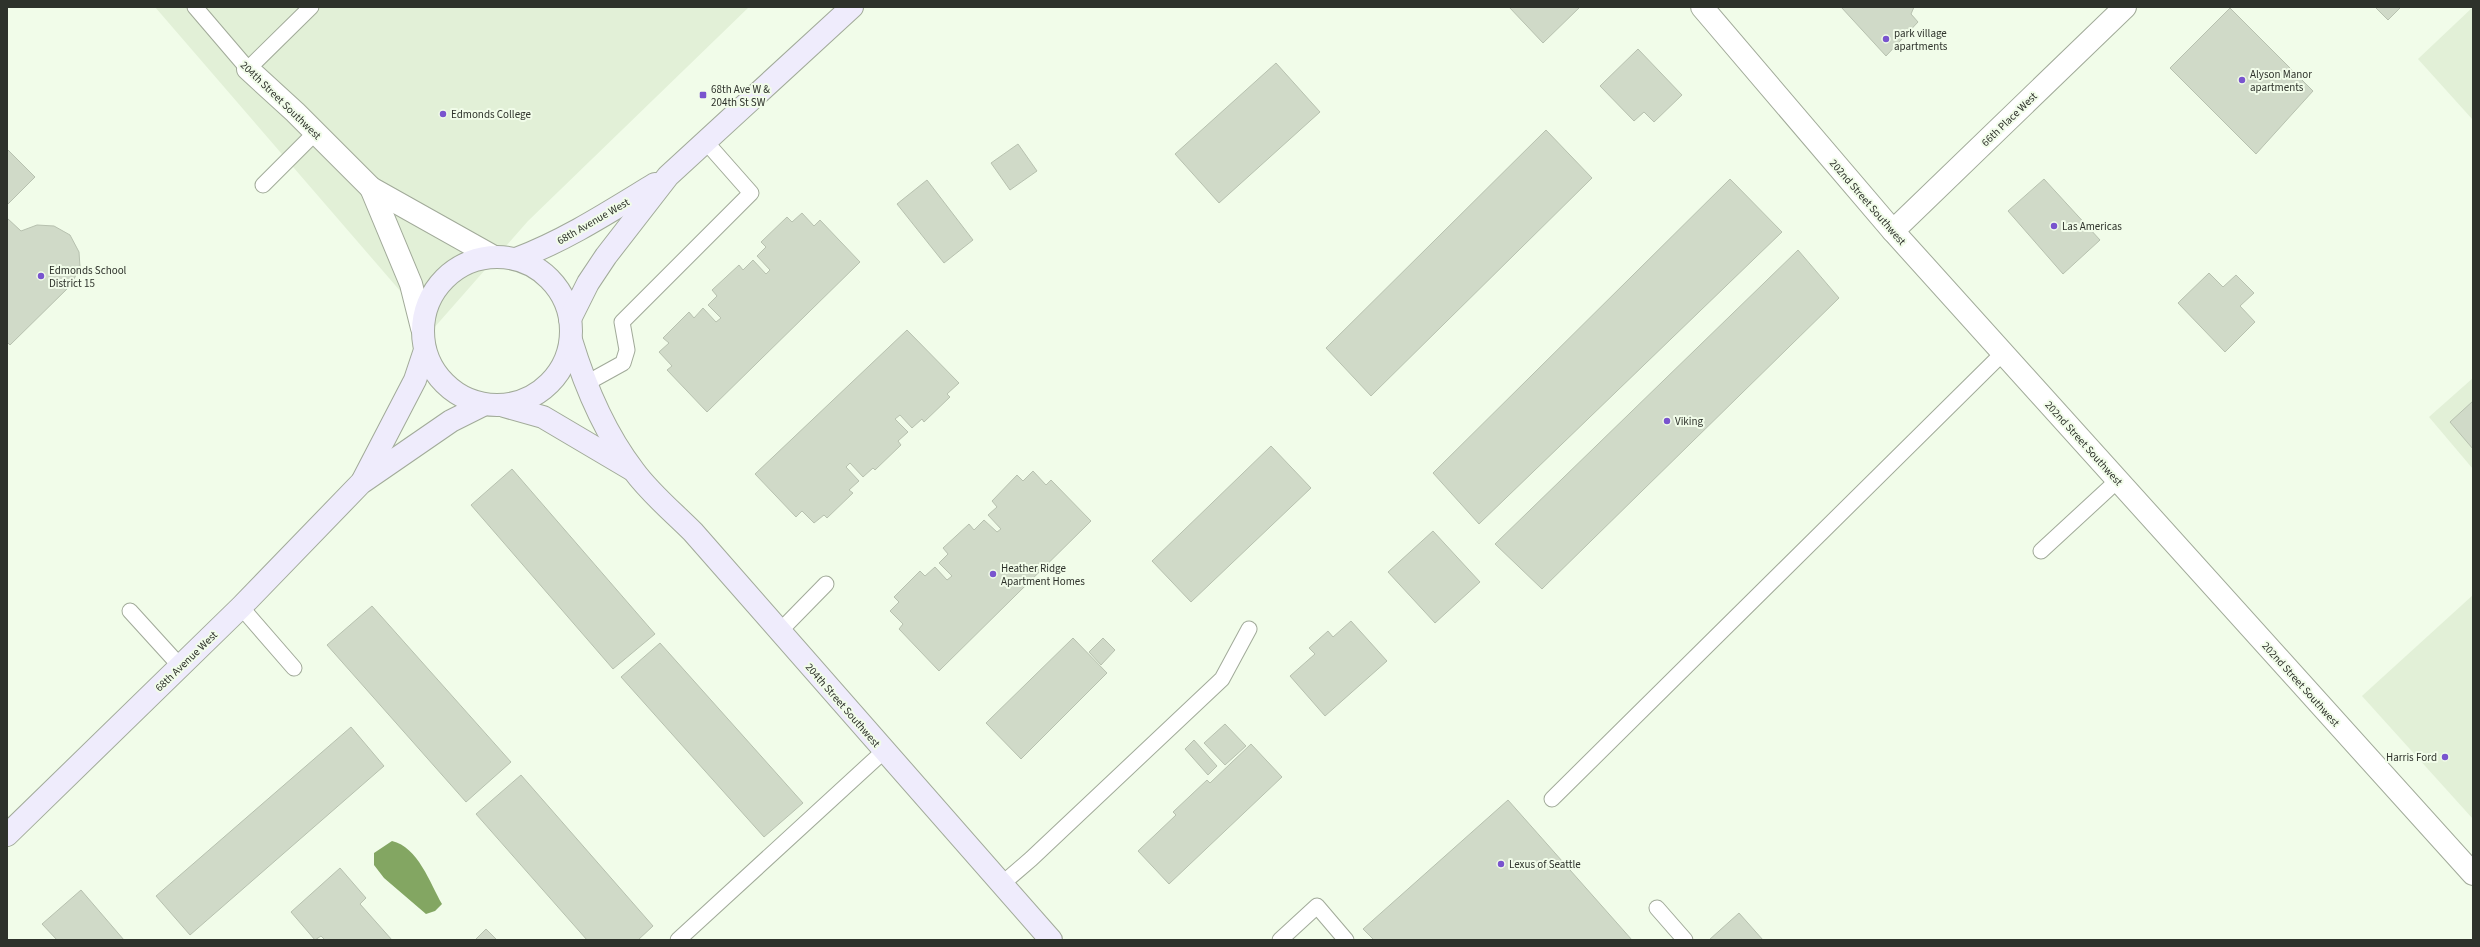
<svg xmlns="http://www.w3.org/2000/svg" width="2480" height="947" font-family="'Source Sans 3',sans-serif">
<rect width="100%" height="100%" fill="#f1fce9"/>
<g fill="#e2f0d7">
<path d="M 155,7 L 749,7 L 528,221 L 433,329 Z"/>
<path d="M 2473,7 L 2473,120 L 2418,59 Z"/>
<path d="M 2473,378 L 2473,469 L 2429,417 Z"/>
<path d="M 2473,595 L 2473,819 L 2362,696 Z"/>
</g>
<path fill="#83a662" d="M 392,841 C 418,847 430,883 442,904 L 435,911 L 426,914 L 384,878 L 374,865 L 374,853 Z"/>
<g fill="#d0dac8" stroke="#b7c1af">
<path d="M 1509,7 L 1580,7 L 1543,43 Z"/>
<path d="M 1841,7 L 1914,7 L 1911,14 L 1918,22 L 1886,56 Z"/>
<path d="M 2375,7 L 2401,7 L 2388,20 Z"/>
<path d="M 2230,8 L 2313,91 L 2256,154 L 2170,68 Z"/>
<path d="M 1638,49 L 1682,95 L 1654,122 L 1644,112 L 1634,121 L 1600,86 Z"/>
<path d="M 1276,63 L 1320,112 L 1219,203 L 1175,154 Z"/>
<path d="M 1546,130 L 1592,178 L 1371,396 L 1326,348 Z"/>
<path d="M 1018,144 L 1037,171 L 1010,190 L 991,163 Z"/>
<path d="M 7,149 L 35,177 L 7,205 Z"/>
<path d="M 1730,179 L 1782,232 L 1479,524 L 1433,473 Z"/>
<path d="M 2044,179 L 2100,240 L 2063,274 L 2008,211 Z"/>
<path d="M 927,180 L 973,240 L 944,263 L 897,204 Z"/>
<path d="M 802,213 L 814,226 L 820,220 L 860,262 L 707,412 L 667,370 L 672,366 L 659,352 L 669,343 L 663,338 L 689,312 L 694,318 L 703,308 L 716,322 L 721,318 L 708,305 L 717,296 L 712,290 L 739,265 L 743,270 L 753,260 L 766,274 L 770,270 L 757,256 L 766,247 L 761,242 L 787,217 L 792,222 Z"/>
<path d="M 7,218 L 21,231 L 37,225 L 54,226 L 70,235 L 79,252 L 80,267 L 71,285 L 10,345 L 7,342 Z"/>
<path d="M 1798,250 L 1839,298 L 1542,589 L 1495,544 Z"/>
<path d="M 2209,273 L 2223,287 L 2236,275 L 2254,293 L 2240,306 L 2255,322 L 2225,352 L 2178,303 Z"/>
<path d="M 907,330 L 959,383 L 947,394 L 950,397 L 924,422 L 922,419 L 912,428 L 900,415 L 895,419 L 908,432 L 898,441 L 901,445 L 875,470 L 873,468 L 863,477 L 850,463 L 846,467 L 859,481 L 849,490 L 853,493 L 827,518 L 824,515 L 814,523 L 802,511 L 796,517 L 755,474 Z"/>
<path d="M 2473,401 L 2473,449 L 2450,422 Z"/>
<path d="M 1271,446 L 1311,488 L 1191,602 L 1152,561 Z"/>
<path d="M 512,469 L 655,634 L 613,669 L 471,505 Z"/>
<path d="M 1033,471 L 1046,485 L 1051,480 L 1091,521 L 939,671 L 899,629 L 903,624 L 890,611 L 899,602 L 894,597 L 920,571 L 925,576 L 935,567 L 947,580 L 952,576 L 939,563 L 948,554 L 943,548 L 969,524 L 974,530 L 984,520 L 997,532 L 1001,529 L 988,515 L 997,507 L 992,501 L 1017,475 L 1023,481 Z"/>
<path d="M 1433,531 L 1480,582 L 1435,623 L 1388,572 Z"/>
<path d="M 372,606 L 511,762 L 466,802 L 327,645 Z"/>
<path d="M 1351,621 L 1387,661 L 1325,716 L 1290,676 L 1315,654 L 1309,648 L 1328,631 L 1333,637 Z"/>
<path d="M 1073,638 L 1107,673 L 1021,759 L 986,723 Z"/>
<path d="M 1103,638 L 1115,650 L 1101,665 L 1089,652 Z"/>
<path d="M 660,643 L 803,803 L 764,837 L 621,677 Z"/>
<path d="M 1225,724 L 1246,746 L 1225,765 L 1204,743 Z"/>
<path d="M 351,727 L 384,766 L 190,935 L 156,896 Z"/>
<path d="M 1194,740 L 1217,766 L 1208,775 L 1185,749 Z"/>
<path d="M 1251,744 L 1282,777 L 1169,884 L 1138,851 L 1176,815 L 1173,812 L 1207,780 L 1210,783 Z"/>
<path d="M 521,775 L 653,926 L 638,940 L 587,940 L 476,814 Z"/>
<path d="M 1508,800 L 1632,940 L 1374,940 L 1363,929 Z"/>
<path d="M 340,868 L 366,898 L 360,904 L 392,940 L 325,940 L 321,936 L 315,940 L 291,912 Z"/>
<path d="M 81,890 L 124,940 L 57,940 L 42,924 Z"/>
<path d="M 1739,913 L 1763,940 L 1709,940 Z"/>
<path d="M 486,929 L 497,940 L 475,940 Z"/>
</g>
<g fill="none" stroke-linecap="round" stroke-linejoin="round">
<g stroke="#a1aa99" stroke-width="17">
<g id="lane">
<path d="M 195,7 L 248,69 L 311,7"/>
<path d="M 263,185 L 315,133"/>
<path d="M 585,384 L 623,363 L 627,350 L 622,322 L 751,193 L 706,142"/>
<path d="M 2041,551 L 2118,480"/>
<path d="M 241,607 L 294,668"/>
<path d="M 130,611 L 180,666"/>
<path d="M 779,632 L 826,584"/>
<path d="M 1552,799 L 2003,353"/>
<path d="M 1002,884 L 1031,859 L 1222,679 L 1249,629"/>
<path d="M 1657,908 L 1685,940"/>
<path d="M 678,940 L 884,751"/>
<path d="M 1280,940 L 1317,906 L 1346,940"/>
</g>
</g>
<g stroke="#a1aa99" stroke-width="24">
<g id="street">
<path d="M 1702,7 L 1893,231 L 2473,874"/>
<path d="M 248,69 L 295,112 L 371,188 L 494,257"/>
<path d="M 371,188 L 411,284 L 422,328"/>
<path d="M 1893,231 L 2125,7"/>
</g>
</g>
<g stroke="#a1aa99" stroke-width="24">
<g id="secondary">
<circle cx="497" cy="331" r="74"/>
<path d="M 516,259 C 566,240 609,212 655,184"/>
<path d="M 570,319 L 588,283 L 606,256 L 668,176 L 852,7"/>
<path d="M 571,340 C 585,386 604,432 634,471 C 650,493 673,512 693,532 L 1051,940"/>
<path d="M 504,406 L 543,417 L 631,469"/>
<path d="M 363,480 L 415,380 L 425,350"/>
<path d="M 7,835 L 241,607 L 361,483 L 451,421 L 483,405"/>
</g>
</g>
<use href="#lane" stroke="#fff" stroke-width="15"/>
<use href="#street" stroke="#fff" stroke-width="22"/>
<use href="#secondary" stroke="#efecfc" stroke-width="22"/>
</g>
<g fill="#7954ce" stroke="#f1fce9" stroke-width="1.5">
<circle cx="1886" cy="39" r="4"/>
<circle cx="2242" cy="80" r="4"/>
<rect x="699" y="91" width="8" height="8" rx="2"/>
<circle cx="443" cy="114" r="4"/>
<circle cx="2054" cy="226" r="4"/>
<circle cx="41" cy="276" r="4"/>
<circle cx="1667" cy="421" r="4"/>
<circle cx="993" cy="574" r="4"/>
<circle cx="2445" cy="757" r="4"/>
<circle cx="1501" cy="864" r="4"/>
</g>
<g text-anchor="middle" stroke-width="4" stroke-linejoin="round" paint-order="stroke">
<g font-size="11" fill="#2e322b" stroke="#f1fce9" text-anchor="start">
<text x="1894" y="37">park village<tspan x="1894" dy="13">apartments</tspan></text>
<text x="2250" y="78">Alyson Manor<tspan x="2250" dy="13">apartments</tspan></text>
<text x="711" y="93">68th Ave W &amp;<tspan x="711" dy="13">204th St SW</tspan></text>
<text x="451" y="118">Edmonds College</text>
<text x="2062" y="230">Las Americas</text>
<text x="49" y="274">Edmonds School<tspan x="49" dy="13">District 15</tspan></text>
<text x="1675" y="425">Viking</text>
<text x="1001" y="572">Heather Ridge<tspan x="1001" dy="13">Apartment Homes</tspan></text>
<text x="2437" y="761" text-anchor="end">Harris Ford</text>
<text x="1509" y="868">Lexus of Seattle</text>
</g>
<g font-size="11" fill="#2e322b" stroke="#f1fce9">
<text transform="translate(281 100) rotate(44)" y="4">204th Street Southwest</text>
<text transform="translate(2009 119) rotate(-44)" y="4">66th Place West</text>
<text transform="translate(1868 202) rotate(49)" y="4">202nd Street Southwest</text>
<text transform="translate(593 221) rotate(-30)" y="4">68th Avenue West</text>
<text transform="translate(2084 443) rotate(48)" y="4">202nd Street Southwest</text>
<text transform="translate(186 661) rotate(-44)" y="4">68th Avenue West</text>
<text transform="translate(2301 684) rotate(48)" y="4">202nd Street Southwest</text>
<text transform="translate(843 705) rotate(49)" y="4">204th Street Southwest</text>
</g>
</g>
<rect width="2480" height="947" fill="none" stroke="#2e322b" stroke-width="16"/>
</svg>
